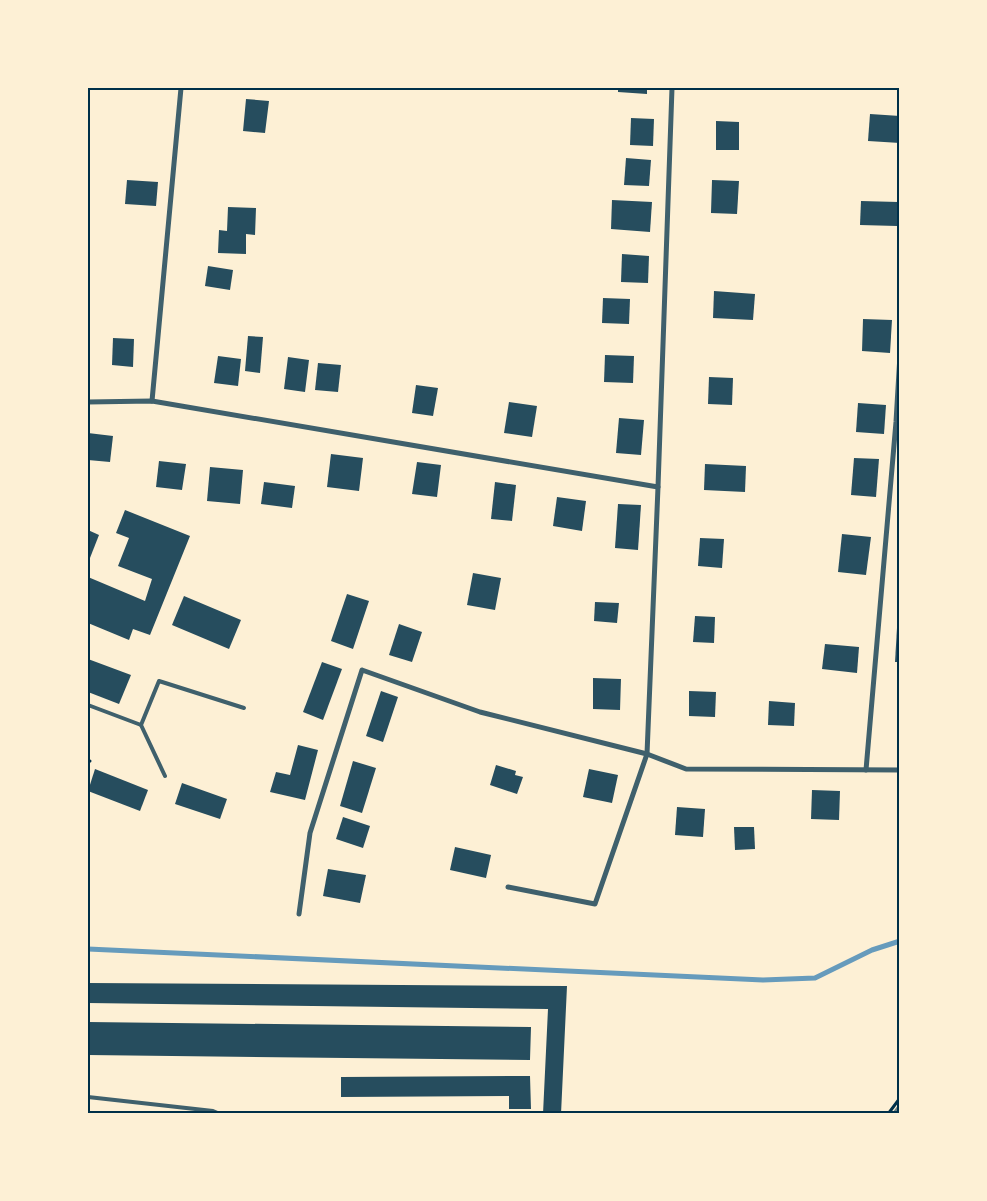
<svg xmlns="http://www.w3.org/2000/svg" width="987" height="1201" font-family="Commissioner,sans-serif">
<rect width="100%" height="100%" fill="#fdf0d5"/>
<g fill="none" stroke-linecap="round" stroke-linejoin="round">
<path stroke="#669bbc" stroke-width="5" d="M 88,949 L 763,980 L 815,978 L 872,950 L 900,941"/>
</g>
<g fill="#264d5e">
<path d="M 618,88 L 647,88 L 647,94 L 618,92 Z"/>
<path d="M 246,99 L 269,101 L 265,133 L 243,131 Z"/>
<path d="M 870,114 L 900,116 L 900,143 L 868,141 Z"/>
<path d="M 631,118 L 654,119 L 653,146 L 630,145 Z"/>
<path d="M 716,121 L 739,122 L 739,150 L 716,150 Z"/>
<path d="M 626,158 L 651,160 L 649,186 L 624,185 Z"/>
<path d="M 127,180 L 158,182 L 156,206 L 125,204 Z"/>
<path d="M 712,180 L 739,181 L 737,214 L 711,213 Z"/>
<path d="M 612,200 L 652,202 L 650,232 L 611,229 Z"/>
<path d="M 861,201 L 898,202 L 897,226 L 860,225 Z"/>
<path d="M 228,207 L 256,208 L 255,235 L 246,234 L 246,254 L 218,253 L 219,230 L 227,231 Z"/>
<path d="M 622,254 L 649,256 L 648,283 L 621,282 Z"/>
<path d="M 208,266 L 233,270 L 230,290 L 205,286 Z"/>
<path d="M 714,291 L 755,294 L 753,320 L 713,318 Z"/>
<path d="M 603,298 L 630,299 L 629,324 L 602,323 Z"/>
<path d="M 863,319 L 892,320 L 890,353 L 862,351 Z"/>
<path d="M 248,336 L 263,337 L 260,373 L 245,371 Z"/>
<path d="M 113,338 L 134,339 L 133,367 L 112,365 Z"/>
<path d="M 605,355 L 634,356 L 633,383 L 604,382 Z"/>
<path d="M 218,356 L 241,359 L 238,386 L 214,383 Z"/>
<path d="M 288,357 L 309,360 L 305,392 L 284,389 Z"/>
<path d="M 318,363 L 341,365 L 338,392 L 315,390 Z"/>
<path d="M 709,377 L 733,378 L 732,405 L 708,404 Z"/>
<path d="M 416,385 L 438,388 L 433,416 L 412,413 Z"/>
<path d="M 509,402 L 537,406 L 532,437 L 504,433 Z"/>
<path d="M 858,403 L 886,405 L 884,434 L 856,432 Z"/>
<path d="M 619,418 L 644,420 L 641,455 L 616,453 Z"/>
<path d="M 88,433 L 113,436 L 110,462 L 88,460 Z"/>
<path d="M 331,454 L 363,458 L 359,491 L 327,487 Z"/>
<path d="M 854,458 L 879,459 L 876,497 L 851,495 Z"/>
<path d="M 159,461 L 186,464 L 182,490 L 156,487 Z"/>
<path d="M 417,462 L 441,465 L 437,497 L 412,494 Z"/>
<path d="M 705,464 L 746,466 L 745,492 L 704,490 Z"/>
<path d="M 210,467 L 243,470 L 240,504 L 207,501 Z"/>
<path d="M 264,482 L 295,486 L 292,508 L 261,504 Z"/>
<path d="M 495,482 L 516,485 L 512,521 L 491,519 Z"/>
<path d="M 557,497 L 586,501 L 582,531 L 553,526 Z"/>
<path d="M 618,504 L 641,505 L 638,550 L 615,548 Z"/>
<path d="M 125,510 L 190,536 L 150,635 L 133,629 L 129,640 L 88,623 L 88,577 L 145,601 L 152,579 L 118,566 L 129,538 L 116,533 Z"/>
<path d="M 88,530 L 99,535 L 88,563 Z"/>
<path d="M 842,534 L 871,537 L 866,575 L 838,572 Z"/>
<path d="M 700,538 L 724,539 L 722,568 L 698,566 Z"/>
<path d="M 473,573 L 501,578 L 495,610 L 467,605 Z"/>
<path d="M 347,594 L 369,601 L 353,649 L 331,641 Z"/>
<path d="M 184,596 L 241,620 L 229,649 L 172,625 Z"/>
<path d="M 595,602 L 619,603 L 617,623 L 594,621 Z"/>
<path d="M 695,616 L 715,617 L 714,643 L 693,642 Z"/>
<path d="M 399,624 L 422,632 L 412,662 L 389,655 Z"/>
<path d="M 897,628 L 900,628 L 900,662 L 895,662 Z"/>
<path d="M 825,644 L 859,647 L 857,673 L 822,669 Z"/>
<path d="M 88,659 L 131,675 L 119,704 L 88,692 Z"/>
<path d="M 322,662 L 342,669 L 323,720 L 303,712 Z"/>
<path d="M 593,678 L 621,679 L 620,710 L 593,709 Z"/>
<path d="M 381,691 L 398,697 L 383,742 L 366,736 Z"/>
<path d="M 689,691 L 716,692 L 715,717 L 689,716 Z"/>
<path d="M 769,701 L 795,703 L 794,726 L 768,725 Z"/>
<path d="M 298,745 L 318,750 L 305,800 L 270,792 L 276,772 L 290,775 Z"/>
<path d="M 353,761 L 376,768 L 362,813 L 340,806 Z"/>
<path d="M 496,765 L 516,771 L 515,775 L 523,777 L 517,794 L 490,785 Z"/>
<path d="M 95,769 L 148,790 L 140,811 L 88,791 Z"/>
<path d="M 589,769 L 618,775 L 612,803 L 583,797 Z"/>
<path d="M 182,783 L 227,799 L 220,819 L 175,804 Z"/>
<path d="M 812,790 L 840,791 L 839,820 L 811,819 Z"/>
<path d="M 677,807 L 705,809 L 703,837 L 675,835 Z"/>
<path d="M 343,817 L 370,826 L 363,848 L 336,839 Z"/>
<path d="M 734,827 L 754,827 L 755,849 L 735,850 Z"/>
<path d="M 455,847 L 491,855 L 486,878 L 450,870 Z"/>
<path d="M 328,869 L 366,875 L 360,903 L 323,896 Z"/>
<path d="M 88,983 L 567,986 L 561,1114 L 543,1114 L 548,1009 L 88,1003 Z"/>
<path d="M 88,1022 L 531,1027 L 530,1060 L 88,1055 Z"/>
<path d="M 530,1076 L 531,1109 L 509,1109 L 509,1096 L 341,1097 L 341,1077 Z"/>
</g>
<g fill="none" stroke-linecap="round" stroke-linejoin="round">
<g stroke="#003049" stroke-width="3">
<path d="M 88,760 L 90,761"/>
<path d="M 888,1114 L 900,1098"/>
</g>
<g stroke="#3f606c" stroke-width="4">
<path d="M 88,705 L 141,725 L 159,681 L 244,708"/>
<path d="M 141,725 L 165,776"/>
<path d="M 88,1097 L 213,1111 L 220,1114"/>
</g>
<g stroke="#3f606c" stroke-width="5">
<path d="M 152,401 L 181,88"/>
<path d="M 88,402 L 152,401 L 658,487"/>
<path d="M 866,770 L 896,422 L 900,355"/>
<path d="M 508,887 L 595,904 L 647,754 L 658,487 L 672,88"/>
<path d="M 299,914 L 310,833 L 362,670 L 480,712 L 647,754 L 686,769 L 900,770"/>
</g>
<path stroke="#657d81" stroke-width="4" d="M 894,1114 L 900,1106"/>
</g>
<rect width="987" height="1201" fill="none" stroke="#fdf0d5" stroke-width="178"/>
<rect x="89" y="89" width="809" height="1023" fill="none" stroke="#003049" stroke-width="2"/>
</svg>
